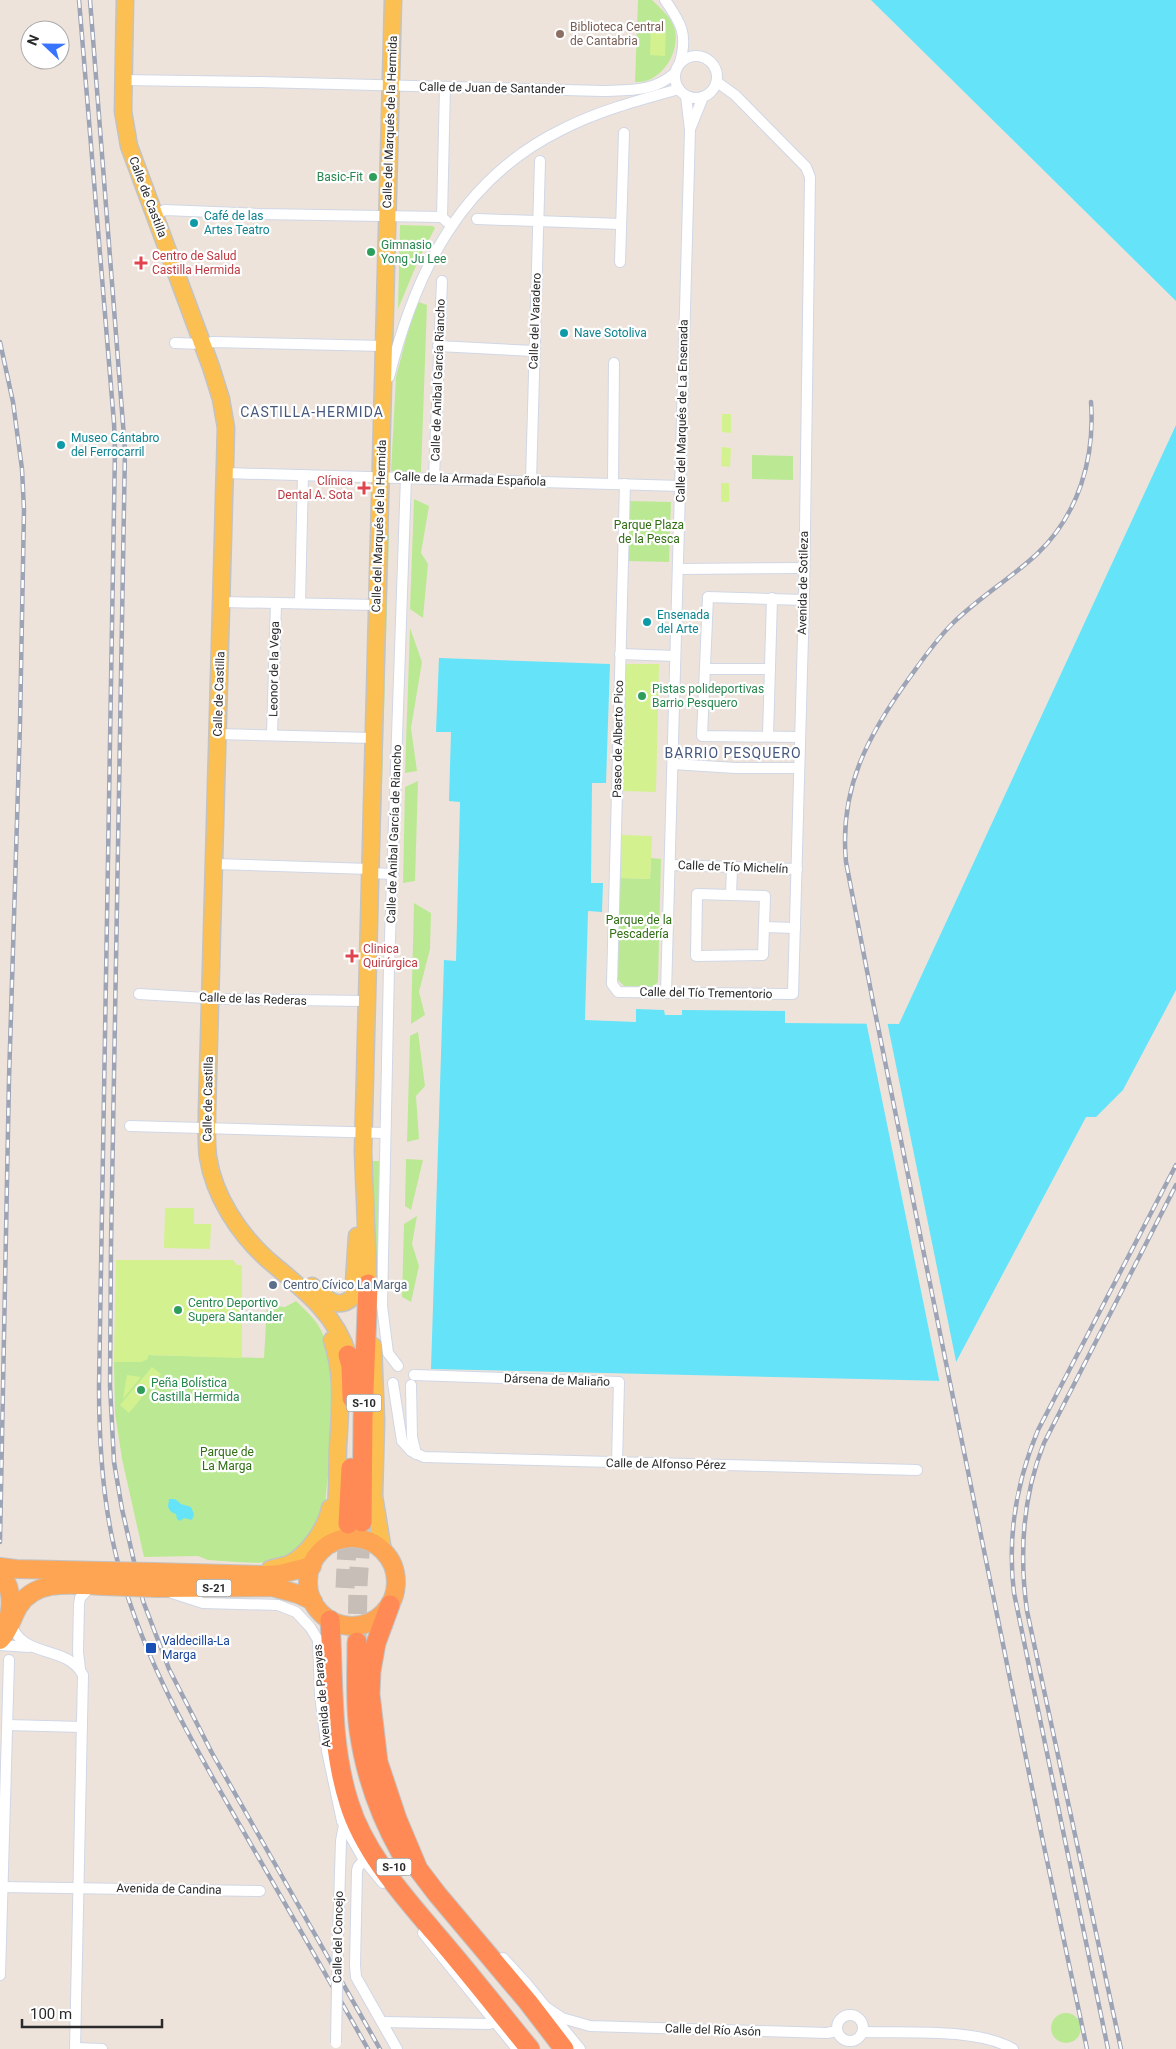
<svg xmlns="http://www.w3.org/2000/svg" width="1176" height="2049" font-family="Roboto,sans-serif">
<rect width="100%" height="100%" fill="#eee3db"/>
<g fill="#bbe993">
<path d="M 638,0 L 652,0 C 660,8 670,16 674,27 C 682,50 662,84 635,82 Z"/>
<path d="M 400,225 L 433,226 L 435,228 L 418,261 L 398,309 Z"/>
<path d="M 416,301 L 427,305 L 421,472 L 391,471 L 396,377 Z"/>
<path d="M 752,455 L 793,456 L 793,480 L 752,479 Z"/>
<path d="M 414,499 L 429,506 L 421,553 L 428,564 L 423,618 L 410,609 Z"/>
<path d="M 629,501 L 671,502 L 669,562 L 627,561 Z"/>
<path d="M 386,534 L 389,534 L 381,822 L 378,821 Z"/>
<path d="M 410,628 L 422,662 L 411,728 L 417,771 L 405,773 Z"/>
<path d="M 418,781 L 415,881 L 403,883 L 405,787 Z"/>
<path d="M 651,858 L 661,859 L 658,982 L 653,987 L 624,986 L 617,979 L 618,881 L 620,878 L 650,879 Z"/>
<path d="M 414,903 L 431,913 L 430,949 L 419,992 L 425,1015 L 411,1024 Z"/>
<path d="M 418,1032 L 425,1086 L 416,1096 L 419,1139 L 407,1142 L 410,1036 Z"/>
<path d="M 406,1159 L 423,1160 L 411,1210 L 405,1206 Z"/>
<path d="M 370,1161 L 380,1161 L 377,1302 L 374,1302 L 375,1235 Z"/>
<path d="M 417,1216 L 412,1244 L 419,1266 L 411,1302 L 402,1297 L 404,1224 Z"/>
<path d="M 296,1301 C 305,1310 315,1318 321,1330 C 341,1371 334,1438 327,1483 C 326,1492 326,1502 324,1510 C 318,1527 302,1547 287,1557 C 270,1567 228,1561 208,1560 L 198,1556 L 144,1557 L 122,1459 L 115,1413 L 114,1362 L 141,1362 L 148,1355 L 264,1358 L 267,1305 L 285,1307 Z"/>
<circle cx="1066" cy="2028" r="15"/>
</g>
<g fill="#d3f18e">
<path d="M 651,24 L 666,25 L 665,56 L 650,55 Z"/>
<path d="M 722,414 L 731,414 L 731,433 L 722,432 Z"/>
<path d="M 722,447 L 731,448 L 730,467 L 721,466 Z"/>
<rect x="721" y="483" width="8" height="19"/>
<path d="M 626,664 L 659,664 L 656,792 L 623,791 Z"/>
<path d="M 622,835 L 652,836 L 650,879 L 620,878 Z"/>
<path d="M 165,1208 L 194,1208 L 194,1224 L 211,1224 L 210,1249 L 164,1248 Z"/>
<path d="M 116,1260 L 233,1260 L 237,1265 L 242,1265 L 242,1358 L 148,1355 L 148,1359 L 141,1362 L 114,1362 Z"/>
<path d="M 152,1367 L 161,1374 L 129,1413 L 120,1405 Z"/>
<path d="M 127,1375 L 141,1377 L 123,1399 Z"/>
</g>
<g fill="#65e3f9">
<path d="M 871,0 L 1176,0 L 1176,301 Z"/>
<path d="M 1176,425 L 1176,990 L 1123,1090 L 1096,1117 L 1086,1117 L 946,1381 L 431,1369 L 444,960 L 456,961 L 460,802 L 449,801 L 451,732 L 436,732 L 439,658 L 610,664 L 606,783 L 592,783 L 592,785 L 591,883 L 603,883 L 602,912 L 588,911 L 585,1020 L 636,1022 L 636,1009 L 664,1010 L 665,1015 L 682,1015 L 682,1010 L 785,1011 L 785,1023 L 899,1024 Z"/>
<path d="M 169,1499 L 175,1499 L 181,1504 L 191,1507 L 194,1514 L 192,1520 L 184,1518 L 180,1521 L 177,1519 L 176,1514 L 171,1512 L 168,1507 Z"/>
</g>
<path fill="#eee3db" d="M 866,1021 L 887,1021 L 957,1366 L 947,1384 L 940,1384 Z"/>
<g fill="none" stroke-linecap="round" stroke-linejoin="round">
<g stroke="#c7beb8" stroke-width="19" stroke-dasharray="19 9" stroke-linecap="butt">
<path d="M 345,1588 L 348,1524"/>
<path d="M 357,1642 L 358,1585 L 362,1522"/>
</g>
<g stroke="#d0d7e5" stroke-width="12">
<g id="minor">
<path d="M 665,0 C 681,23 688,34 680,62"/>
<circle cx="696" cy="77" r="21"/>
<path d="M 123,80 L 259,82 L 603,91 C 630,90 654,92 675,73"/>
<path d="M 445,87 L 442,217 L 447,222"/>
<path d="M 690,129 L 703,97"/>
<path d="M 155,214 L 165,210 L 260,214 L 442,217"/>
<path d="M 477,219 L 621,224"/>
<path d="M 620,262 L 624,133"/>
<path d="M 175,343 L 203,344 L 213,342 L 384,346"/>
<path d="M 438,346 L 534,351"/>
<path d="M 389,377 C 415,273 460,180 561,130 C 598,111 639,100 679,89"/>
<path d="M 225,473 L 681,486"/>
<path d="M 434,478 L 442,281"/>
<path d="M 531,481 L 540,161"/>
<path d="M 613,483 L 614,363"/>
<path d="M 625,484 L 612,984 L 618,992 L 793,994 L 804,600 L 810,177 L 806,167 L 735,95 L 717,82"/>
<path d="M 679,569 L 803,568"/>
<path d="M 222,602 L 377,605"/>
<path d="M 300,603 L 303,475"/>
<path d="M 620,654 L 675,656"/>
<path d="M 705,669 L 770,669"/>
<path d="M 217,734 L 373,738"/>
<path d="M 272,735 L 276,603"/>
<path d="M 768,736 L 772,598"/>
<path d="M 799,737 L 702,736 L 708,597 L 804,600"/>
<path d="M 673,764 L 735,768 L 798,768"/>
<path d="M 214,864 L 370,869"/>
<path d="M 670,865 L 797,869"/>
<path d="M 370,873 L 393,874"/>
<path d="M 697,894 L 765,896 L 763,955 L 696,956 Z"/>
<path d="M 731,895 L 732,868"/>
<path d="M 765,927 L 795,928"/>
<path d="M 666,993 L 690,130 L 686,96"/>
<path d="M 139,994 L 222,999 L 367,1001"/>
<path d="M 130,1126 L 385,1133"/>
<path d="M 398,1366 L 388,1353 L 382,1306 L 389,967 L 406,477"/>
<path d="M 414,1375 L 619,1382 L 617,1463"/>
<path d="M 393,1383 L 402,1441 L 411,1451 L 424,1457 L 917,1470"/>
<path d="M 411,1385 L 412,1437 L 416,1454"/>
<path d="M 172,1593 L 203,1603 L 278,1605 L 296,1612 L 310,1627 L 318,1640 L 320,1695 L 327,1751 L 342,1821 L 364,1860 L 383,1883"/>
<path d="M 10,1622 C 23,1661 66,1643 83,1675 L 75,2049"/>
<path d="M 0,1645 L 29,1647"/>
<path d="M 80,1669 L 78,1652 L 79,1604 L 80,1598 L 91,1586"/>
<path d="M 8,1725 L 82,1727"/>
<path d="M 364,1860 L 358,1867 L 357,1871 L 355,1965 L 356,1977 L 397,2049"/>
<path d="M 2,1887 L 260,1891"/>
<path d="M 423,1933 L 517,2049"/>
<path d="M 338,1936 L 341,1841 L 344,1825"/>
<path d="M 503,1958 L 526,1983 L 580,2049"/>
<path d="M 0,1975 L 9,1660"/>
<path d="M 547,2008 L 562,2018 L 590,2026 L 827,2033 L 837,2031"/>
<circle cx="850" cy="2028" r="13"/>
<path d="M 382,2022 L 489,2024 L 495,2022"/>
<path d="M 863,2032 C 906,2033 978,2028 1013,2049"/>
<path d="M 75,2048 L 102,2049"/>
</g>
</g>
<g stroke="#c3c3c3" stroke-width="19">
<g id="primary">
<path d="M 125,0 L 123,111 L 129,146 L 211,367 L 221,399 L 226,428 L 207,1111 C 207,1126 206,1142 208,1157 C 214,1196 239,1234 268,1260 C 300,1287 336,1313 348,1355"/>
<path d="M 312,1286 C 325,1297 337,1312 353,1297 L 357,1236"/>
<path d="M 369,1297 L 363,1152 L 393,0"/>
<path d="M 373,1346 L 376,1420 L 374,1496 L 383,1551"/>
<path d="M 331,1544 C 338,1512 337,1480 338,1447 C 340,1411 344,1374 332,1340"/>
<path d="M 270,1569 C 276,1567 283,1566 289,1564 C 308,1555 326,1528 330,1508"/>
</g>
</g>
<g stroke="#c3c3c3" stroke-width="20">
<g id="trunk">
<circle cx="352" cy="1582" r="44"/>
<path d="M 0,1567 L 16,1569 L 104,1571"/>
<path d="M 0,1572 C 11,1586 13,1602 8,1619"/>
<path d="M 155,1572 L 267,1575 L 280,1574 L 312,1566"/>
<path d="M 157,1588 L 272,1587 L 298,1594 L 313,1601"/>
<path d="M 0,1640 C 10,1630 12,1617 19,1606 C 36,1578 76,1585 103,1586"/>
</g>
</g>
<g stroke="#c3c3c3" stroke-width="21">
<g id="motorway">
<path d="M 348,1355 L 351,1366 L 352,1398"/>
<path d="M 362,1522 L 363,1418 L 368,1284"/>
<path d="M 348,1524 L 351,1468"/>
<path d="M 390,1605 L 376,1643 L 371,1671 L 370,1694 L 378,1762 L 397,1819 L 418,1869 L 437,1894 L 528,2002 L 564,2049"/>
<path d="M 330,1620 C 334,1681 330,1744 349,1803 C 364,1852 402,1894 434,1932 C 467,1970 498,2010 530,2049"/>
<path d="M 357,1642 C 357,1671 355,1702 359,1730 C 365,1774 379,1814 401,1853"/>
</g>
</g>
<use href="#minor" stroke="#fff" stroke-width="10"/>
<use href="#primary" stroke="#fcc052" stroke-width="16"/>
<use href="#trunk" stroke="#fea554" stroke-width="18"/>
<use href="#motorway" stroke="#ff8a55" stroke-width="19"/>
<g stroke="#9da4b6" stroke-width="4.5">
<g id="rail">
<path d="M 79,0 L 114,423 L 115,450 L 99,1386 C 99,1441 102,1497 115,1551 C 138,1650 188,1735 238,1822 C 282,1898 325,1973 368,2049"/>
<path d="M 90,0 L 125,450 L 111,1246 L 110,1386 L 114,1462 L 122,1509 L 143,1601 L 169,1669 L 212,1753 L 380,2049"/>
<path d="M 0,342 L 13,402 L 22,469 L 24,510 L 20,724 L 9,1079 L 0,1542"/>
<path d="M 1087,2049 L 1042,1837 L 874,1007 L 846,862 C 839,788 868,735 910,677 C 923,659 936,640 952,624 C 978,598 1010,579 1037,554 C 1079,514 1095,458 1091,402"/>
<path d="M 1108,2049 L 1014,1593 C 1007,1536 1016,1483 1038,1430 L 1176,1165"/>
<path d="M 1121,2049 L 1027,1611 C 1019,1553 1022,1498 1044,1443 L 1176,1185"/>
</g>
</g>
<use href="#rail" stroke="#fff" stroke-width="2.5" stroke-dasharray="8" stroke-linecap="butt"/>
<g stroke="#d0d7e5" stroke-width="12" stroke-linecap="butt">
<path id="minor-bridge" d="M 336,2043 L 338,1936"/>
</g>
<g stroke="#c3c3c3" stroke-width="20" stroke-linecap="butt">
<g id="trunk-bridge">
<path d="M 104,1571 L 155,1572"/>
<path d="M 103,1586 L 157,1588"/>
</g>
</g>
<use href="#minor-bridge" stroke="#fff" stroke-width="10"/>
<use href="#trunk-bridge" stroke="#fea554" stroke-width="18"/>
</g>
<circle fill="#8d6e63" stroke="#fff" stroke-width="2" cx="560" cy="34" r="5"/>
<g fill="#2e9e5b" stroke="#fff" stroke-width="2">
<circle cx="373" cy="177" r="5"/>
<circle cx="371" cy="252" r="5"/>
<circle cx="642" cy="696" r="5"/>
<circle cx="178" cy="1310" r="5"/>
<circle cx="141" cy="1390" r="5"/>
</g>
<g fill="#0f9aa8" stroke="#fff" stroke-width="2">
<circle cx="194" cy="223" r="5"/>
<circle cx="564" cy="333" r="5"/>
<circle cx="61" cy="445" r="5"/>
<circle cx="647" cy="622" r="5"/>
</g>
<g fill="#e0444e" stroke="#fff" stroke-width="2">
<path d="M138.5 255.5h5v5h5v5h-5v5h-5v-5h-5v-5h5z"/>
<path d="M361.5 480.5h5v5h5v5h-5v5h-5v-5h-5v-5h5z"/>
<path d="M349.5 948.5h5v5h5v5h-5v5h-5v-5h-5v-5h5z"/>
</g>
<circle fill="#5c6f8a" stroke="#fff" stroke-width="2" cx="273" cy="1285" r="5"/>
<rect fill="#1a4fb4" stroke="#fff" stroke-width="2" x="145" y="1642" width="12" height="12" rx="2.5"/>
<g text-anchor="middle" stroke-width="4.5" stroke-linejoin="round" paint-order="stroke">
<g fill="#fff" stroke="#6a6a6a" stroke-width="1">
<rect x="346.5" y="1394.5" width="35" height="17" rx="4"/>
<rect x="196.5" y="1579.5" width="35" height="17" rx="4"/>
<rect x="376.5" y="1858.5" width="35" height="17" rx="4"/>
</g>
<g font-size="11" font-weight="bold" fill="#2a2a2a">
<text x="364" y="1407">S-10</text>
<text x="214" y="1592">S-21</text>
<text x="394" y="1871">S-10</text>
</g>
<g font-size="12" fill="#785e54" stroke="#fff" text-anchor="start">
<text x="570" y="31">Biblioteca Central<tspan x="570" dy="14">de Cantabria</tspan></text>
</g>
<g font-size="12" fill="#2a2a2a" stroke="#fff">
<text transform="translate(492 88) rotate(1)" y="4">Calle de Juan de Santander</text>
<text transform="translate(390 122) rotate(-88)" y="4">Calle del Marqués de la Hermida</text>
<text transform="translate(148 197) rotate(69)" y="4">Calle de Castilla</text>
<text transform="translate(535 321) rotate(-88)" y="4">Calle del Varadero</text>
<text transform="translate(438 380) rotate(-88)" y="4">Calle de Anibal García Riancho</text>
<text transform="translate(682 411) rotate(-89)" y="4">Calle del Marqués de La Ensenada</text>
<text transform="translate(470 479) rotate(2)" y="4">Calle de la Armada Española</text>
<text transform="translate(379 526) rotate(-88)" y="4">Calle del Marqués de la Hermida</text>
<text transform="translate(803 583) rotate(-89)" y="4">Avenida de Sotileza</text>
<text transform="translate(274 669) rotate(-89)" y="4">Leonor de la Vega</text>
<text transform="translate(219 694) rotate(-88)" y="4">Calle de Castilla</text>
<text transform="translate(618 739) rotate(-89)" y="4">Paseo de Alberto Pico</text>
<text transform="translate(394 834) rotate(-88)" y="4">Calle de Anibal García de Riancho</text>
<text transform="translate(733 867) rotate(2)" y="4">Calle de Tío Michelín</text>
<text transform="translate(706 993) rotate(1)" y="4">Calle del Tío Trementorio</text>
<text transform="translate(253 999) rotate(2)" y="4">Calle de las Rederas</text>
<text transform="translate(208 1099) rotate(-89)" y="4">Calle de Castilla</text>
<text transform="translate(557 1380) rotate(2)" y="4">Dársena de Maliaño</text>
<text transform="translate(666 1464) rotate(1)" y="4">Calle de Alfonso Pérez</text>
<text transform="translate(322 1696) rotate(-95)" y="4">Avenida de Parayas</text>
<text transform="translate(169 1889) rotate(1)" y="4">Avenida de Candina</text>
<text transform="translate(338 1937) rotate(-89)" y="4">Calle del Concejo</text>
<text transform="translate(713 2030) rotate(2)" y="4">Calle del Río Asón</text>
</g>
<g font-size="12" fill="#27864d" stroke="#fff" text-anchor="start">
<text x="363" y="181" text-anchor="end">Basic-Fit</text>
<text x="381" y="249">Gimnasio<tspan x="381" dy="14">Yong Ju Lee</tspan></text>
<text x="652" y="693">Pistas polideportivas<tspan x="652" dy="14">Barrio Pesquero</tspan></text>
<text x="188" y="1307">Centro Deportivo<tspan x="188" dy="14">Supera Santander</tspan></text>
<text x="151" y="1387">Peña Bolística<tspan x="151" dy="14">Castilla Hermida</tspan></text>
</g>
<g font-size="12" fill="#0d838f" stroke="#fff" text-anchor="start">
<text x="204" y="220">Café de las<tspan x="204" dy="14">Artes Teatro</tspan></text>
<text x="574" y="337">Nave Sotoliva</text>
<text x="71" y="442">Museo Cántabro<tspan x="71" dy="14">del Ferrocarril</tspan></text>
<text x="657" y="619">Ensenada<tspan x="657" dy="14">del Arte</tspan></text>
</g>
<g font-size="12" fill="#be3a42" stroke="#fff" text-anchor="start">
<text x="152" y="260">Centro de Salud<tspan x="152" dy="14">Castilla Hermida</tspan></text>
<text x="353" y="485" text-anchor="end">Clínica<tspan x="353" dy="14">Dental A. Sota</tspan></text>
<text x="363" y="953">Clinica<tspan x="363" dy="14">Quirúrgica</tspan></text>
</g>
<g font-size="12" fill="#316e14" stroke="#fff">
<text x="649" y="529">Parque Plaza<tspan x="649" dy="14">de la Pesca</tspan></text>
<text x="639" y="924">Parque de la<tspan x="639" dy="14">Pescadería</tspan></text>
<text x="227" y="1456">Parque de<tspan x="227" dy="14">La Marga</tspan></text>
</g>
<g font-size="12" fill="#4e5e75" stroke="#fff" text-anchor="start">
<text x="283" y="1289">Centro Cívico La Marga</text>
</g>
<g font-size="12" fill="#164399" stroke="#fff" text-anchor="start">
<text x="162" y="1645">Valdecilla-La<tspan x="162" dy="14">Marga</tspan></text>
</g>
<g font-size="14" letter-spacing="1" fill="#47587f" stroke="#fff">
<text x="312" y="417">CASTILLA-HERMIDA</text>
<text x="733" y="758">BARRIO PESQUERO</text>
</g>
</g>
<g transform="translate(45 45) rotate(292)"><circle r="24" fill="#ffffff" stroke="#aaaaaa"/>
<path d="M0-4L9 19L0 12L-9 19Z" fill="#3774ff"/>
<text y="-8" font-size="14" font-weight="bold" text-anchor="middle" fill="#2a2a2a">N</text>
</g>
<path d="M22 2019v8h140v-8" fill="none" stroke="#2a2a2a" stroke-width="2.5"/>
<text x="30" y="2019" font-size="15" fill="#2a2a2a" stroke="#ffffff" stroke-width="4" paint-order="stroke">100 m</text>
</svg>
